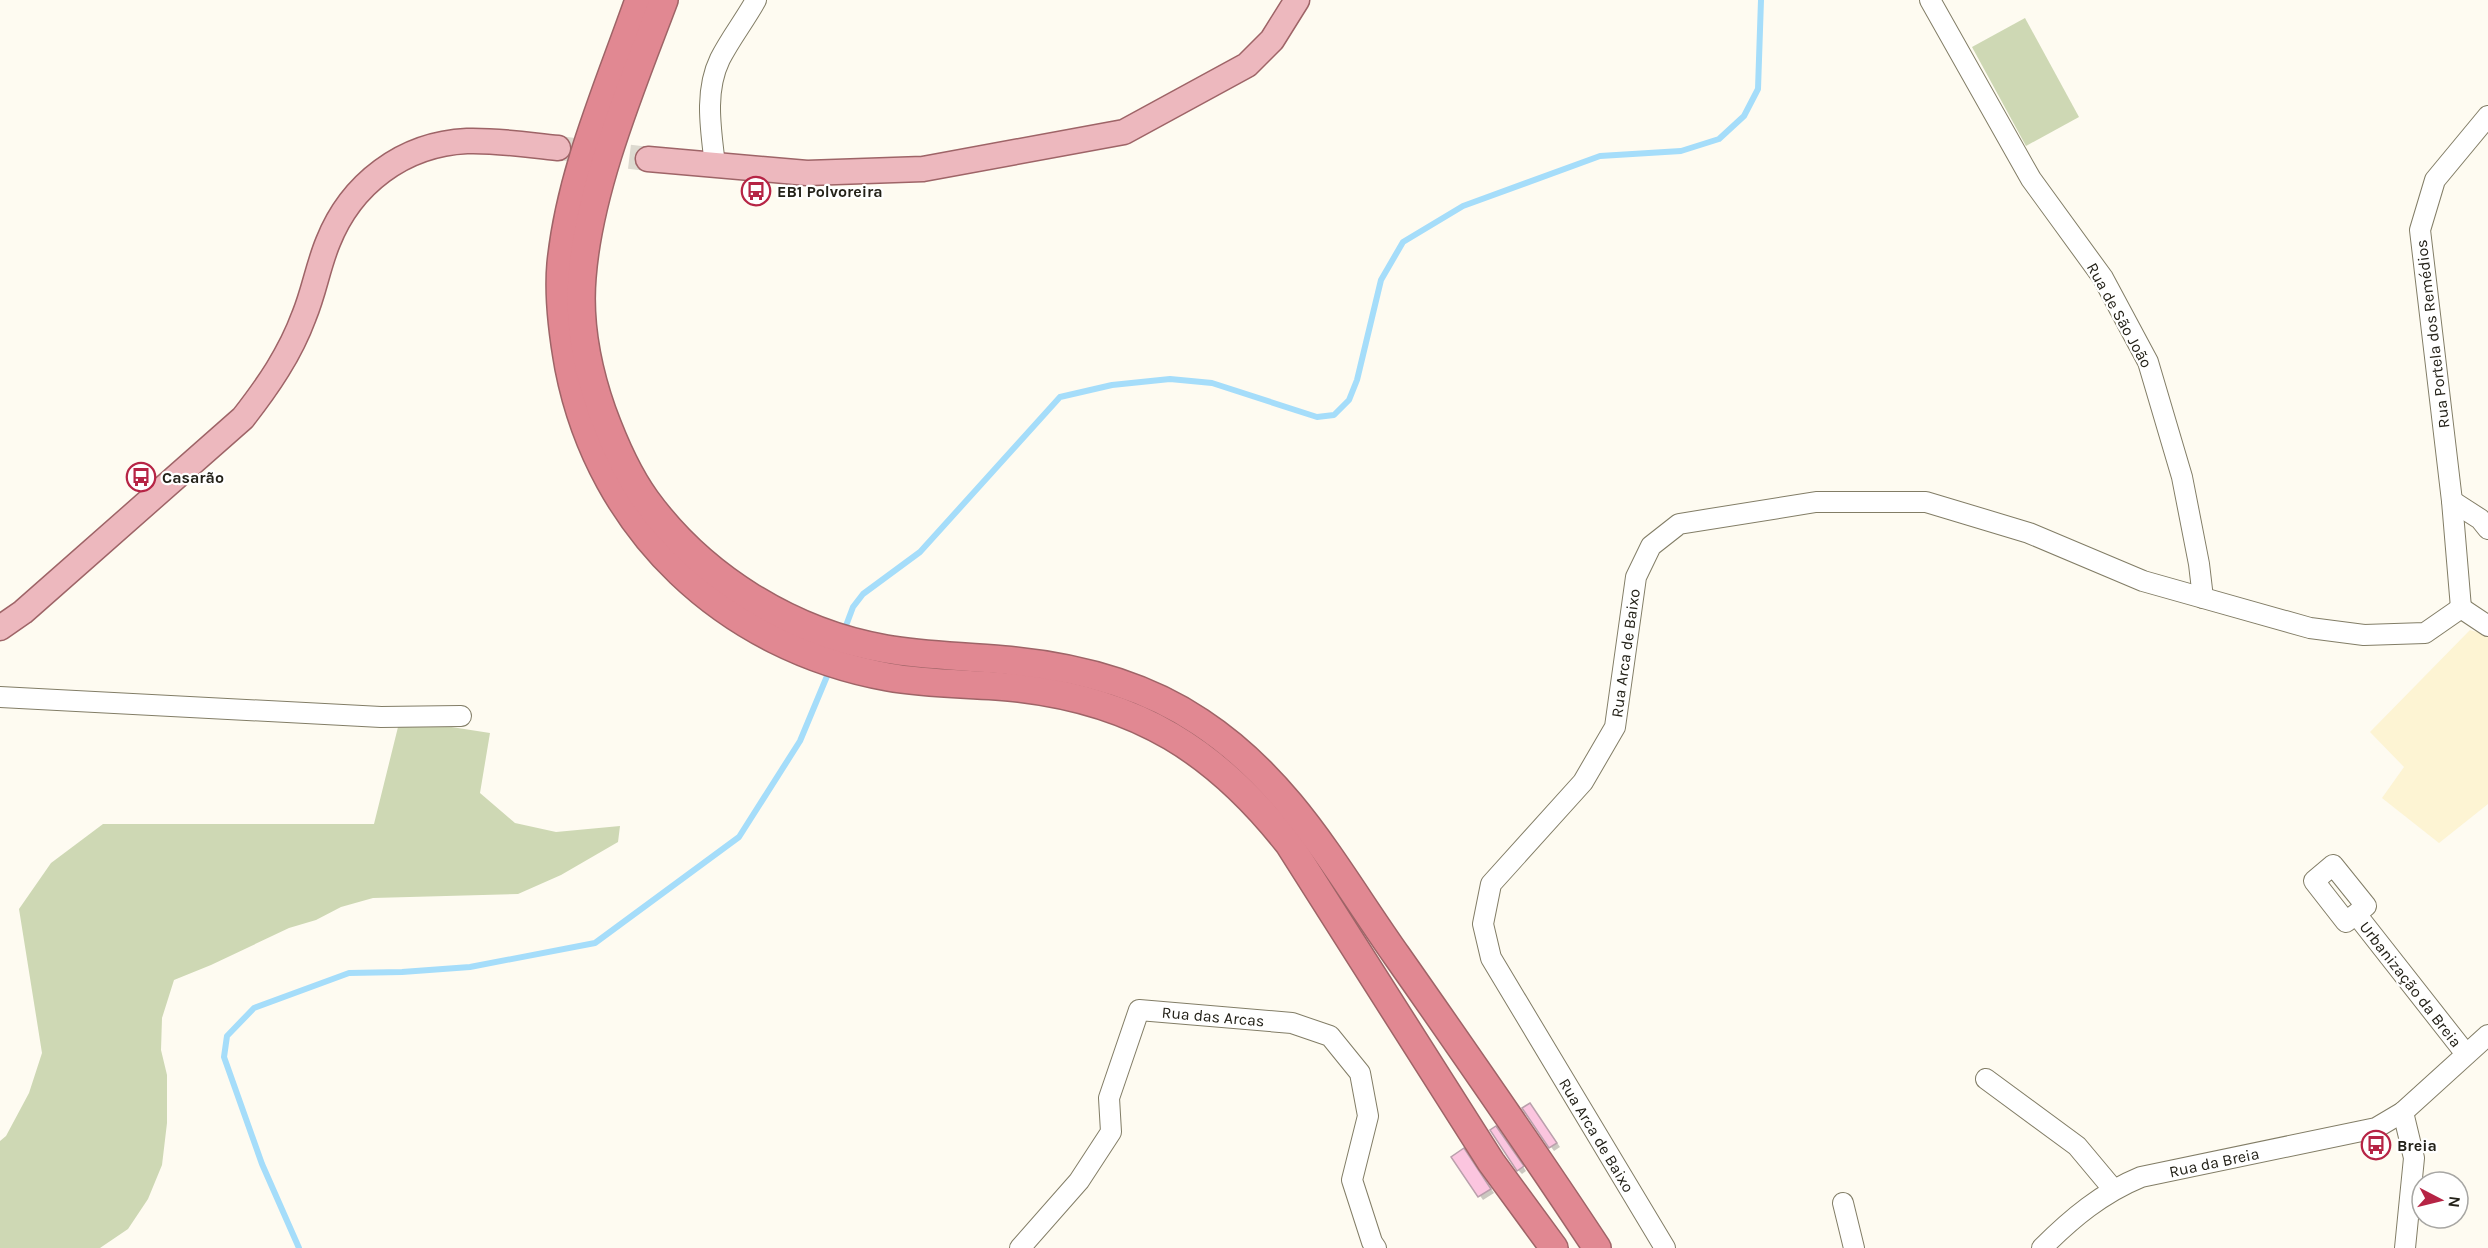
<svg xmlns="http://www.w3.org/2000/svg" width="2488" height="1248" font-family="Karla,sans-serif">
<rect width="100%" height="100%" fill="#fefbf1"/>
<path fill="#fdf4d3" d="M 2470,630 L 2488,635 L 2488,804 L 2439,843 L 2382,798 L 2404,767 L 2370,732 Z"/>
<g fill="#ced8b4">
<path d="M 2025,18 L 2079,117 L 2026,146 L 1972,47 Z"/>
<path d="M 400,719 L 490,733 L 480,793 L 515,823 L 556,832 L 620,826 L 618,842 L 561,875 L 518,894 L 373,898 L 341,907 L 316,920 L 289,928 L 211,965 L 174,980 L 162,1018 L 161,1050 L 167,1075 L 167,1123 L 162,1165 L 148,1199 L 128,1229 L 100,1248 L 0,1248 L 0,1141 L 6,1136 L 29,1093 L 42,1053 L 19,909 L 51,863 L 103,824 L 374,824 Z"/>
</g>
<g fill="#0003">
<path d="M 1533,1108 L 1560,1147 L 1554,1151 L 1524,1109 Z"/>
<path d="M 1500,1132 L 1526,1171 L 1522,1174 L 1518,1170 Z"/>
<path d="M 1467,1154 L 1494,1193 L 1483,1200 L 1453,1157 Z"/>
</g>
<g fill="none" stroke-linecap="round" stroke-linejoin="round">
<g stroke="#a5ddfa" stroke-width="6">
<path d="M 844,631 L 853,607 L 863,594 L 920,552 L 1060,397 L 1112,385 L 1170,379 L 1212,383 L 1317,417 L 1334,415 L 1349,400 L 1357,380 L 1381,280 L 1403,242 L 1463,206 L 1600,156 L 1681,151 L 1719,139 L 1744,116 L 1758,89 L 1761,0"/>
<path d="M 299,1248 L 262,1164 L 224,1057 L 227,1036 L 254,1008 L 349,973 L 402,972 L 470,967 L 595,943 L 739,837 L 800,741 L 830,669"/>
</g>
</g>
<g fill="#fbc5df" stroke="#baa0ac" stroke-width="1.5">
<path d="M 1530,1103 L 1557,1143 L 1549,1148 L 1522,1108 Z"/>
<path d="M 1496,1126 L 1524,1166 L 1517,1171 L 1490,1130 Z"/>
<path d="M 1464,1148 L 1491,1189 L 1478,1197 L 1451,1157 Z"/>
</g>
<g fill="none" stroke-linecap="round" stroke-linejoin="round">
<path stroke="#dddad0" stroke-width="24" stroke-dasharray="24 12" stroke-linecap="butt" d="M 558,148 L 648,159"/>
<g stroke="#827d66" stroke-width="22">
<g id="minor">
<path d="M 1930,0 L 2031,179 L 2103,278 L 2148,362 L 2182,477 L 2199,564 L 2203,598"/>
<path d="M 715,165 C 711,130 704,92 720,59 C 730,39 745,20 756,0"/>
<path d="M 2452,501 L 2480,519 L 2488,529"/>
<path d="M 2461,608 L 2452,501 L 2420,230 L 2435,180 L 2488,116"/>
<path d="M 2461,608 L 2488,626"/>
<path d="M 0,697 L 381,717 L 461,716"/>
<path d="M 2356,914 L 2346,922 L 2314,881 L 2333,865 L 2366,906 L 2356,914 L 2466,1054"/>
<path d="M 1986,1079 L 2077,1146 L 2113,1189"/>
<path d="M 2403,1112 L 2414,1158 L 2405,1248"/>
<path d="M 1843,1203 L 1854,1248"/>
<path d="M 1020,1248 L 1079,1181 L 1111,1132 L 1109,1098 L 1139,1010 L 1292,1023 L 1330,1036 L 1360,1073 L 1368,1116 L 1352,1180 L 1372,1242 L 1376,1248"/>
<path d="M 1665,1248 L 1491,958 L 1483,924 L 1491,884 L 1583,782 L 1615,727 L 1636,577 L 1651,546 L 1679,524 L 1816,502 L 1926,502 L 2029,533 L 2143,581 L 2310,628 L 2364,635 L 2425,633 L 2461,608"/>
<path d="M 2042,1248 C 2072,1218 2102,1193 2141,1177 L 2376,1128 L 2403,1112 L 2488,1035"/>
</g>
</g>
<g stroke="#9e6467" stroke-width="27">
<g id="major">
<path d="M 648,159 L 807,173 L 923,169 L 1124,132 L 1247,65 L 1272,40 L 1297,0"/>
<path d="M 0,628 L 23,612 L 243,418 C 268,386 290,354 304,316 C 314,292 318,266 328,242 C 351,184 403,144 467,141 C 497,140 528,145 558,148"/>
</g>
</g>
<g stroke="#9e6467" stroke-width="30">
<g id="highway">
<path d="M 639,0 C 609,86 570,173 561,264 C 558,298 563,335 569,368 C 601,531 727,648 888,677 C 932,685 976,683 1019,688 C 1138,702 1216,751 1289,844 L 1491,1162 L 1554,1248"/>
<path d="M 664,0 C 632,85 589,187 582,277 C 578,323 587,368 602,411 C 613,441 627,474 646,500 C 702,577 792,633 886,649 C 925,656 965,656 1004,660 C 1073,666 1142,683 1200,722 C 1291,782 1336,870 1397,956 C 1465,1053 1532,1149 1597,1248"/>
</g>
</g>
<use href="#minor" stroke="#fff" stroke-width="20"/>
<use href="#major" stroke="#edb8be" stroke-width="24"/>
<use href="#highway" stroke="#e18892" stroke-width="27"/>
</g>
<defs>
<g id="bus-ring" transform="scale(1.5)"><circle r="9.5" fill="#fff" stroke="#b62445" stroke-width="1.5"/><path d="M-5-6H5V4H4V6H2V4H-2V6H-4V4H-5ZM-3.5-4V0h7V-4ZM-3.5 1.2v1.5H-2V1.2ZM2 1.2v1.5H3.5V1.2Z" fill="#b62445"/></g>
</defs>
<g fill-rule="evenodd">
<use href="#bus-ring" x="756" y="191"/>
<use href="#bus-ring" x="141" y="477"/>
<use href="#bus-ring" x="2376" y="1145"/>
</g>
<g text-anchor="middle" stroke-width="4.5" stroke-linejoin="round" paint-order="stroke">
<g font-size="16" font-weight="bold" fill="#232118" stroke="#fff" text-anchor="start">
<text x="777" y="197">EB1 Polvoreira</text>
<text x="162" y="483">Casarão</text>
<text x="2397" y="1151">Breia</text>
</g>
<g font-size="16" fill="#232118" stroke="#fff">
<text transform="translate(2120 315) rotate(61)" y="6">Rua de São João</text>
<text transform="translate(2432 334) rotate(-97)" y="6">Rua Portela dos Remédios</text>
<text transform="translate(1625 653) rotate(-82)" y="6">Rua Arca de Baixo</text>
<text transform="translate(2411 984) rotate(52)" y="6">Urbanização da Breia</text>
<text transform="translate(1213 1016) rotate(5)" y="6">Rua das Arcas</text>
<text transform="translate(1597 1135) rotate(59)" y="6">Rua Arca de Baixo</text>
<text transform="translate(2214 1162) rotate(-12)" y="6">Rua da Breia</text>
</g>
</g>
<g transform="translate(2440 1200) rotate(97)"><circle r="28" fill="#ffffff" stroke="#a7a6a3" stroke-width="1.5"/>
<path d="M0-4.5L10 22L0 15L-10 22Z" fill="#b62445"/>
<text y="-9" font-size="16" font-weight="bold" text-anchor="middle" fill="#232118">N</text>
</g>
</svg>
